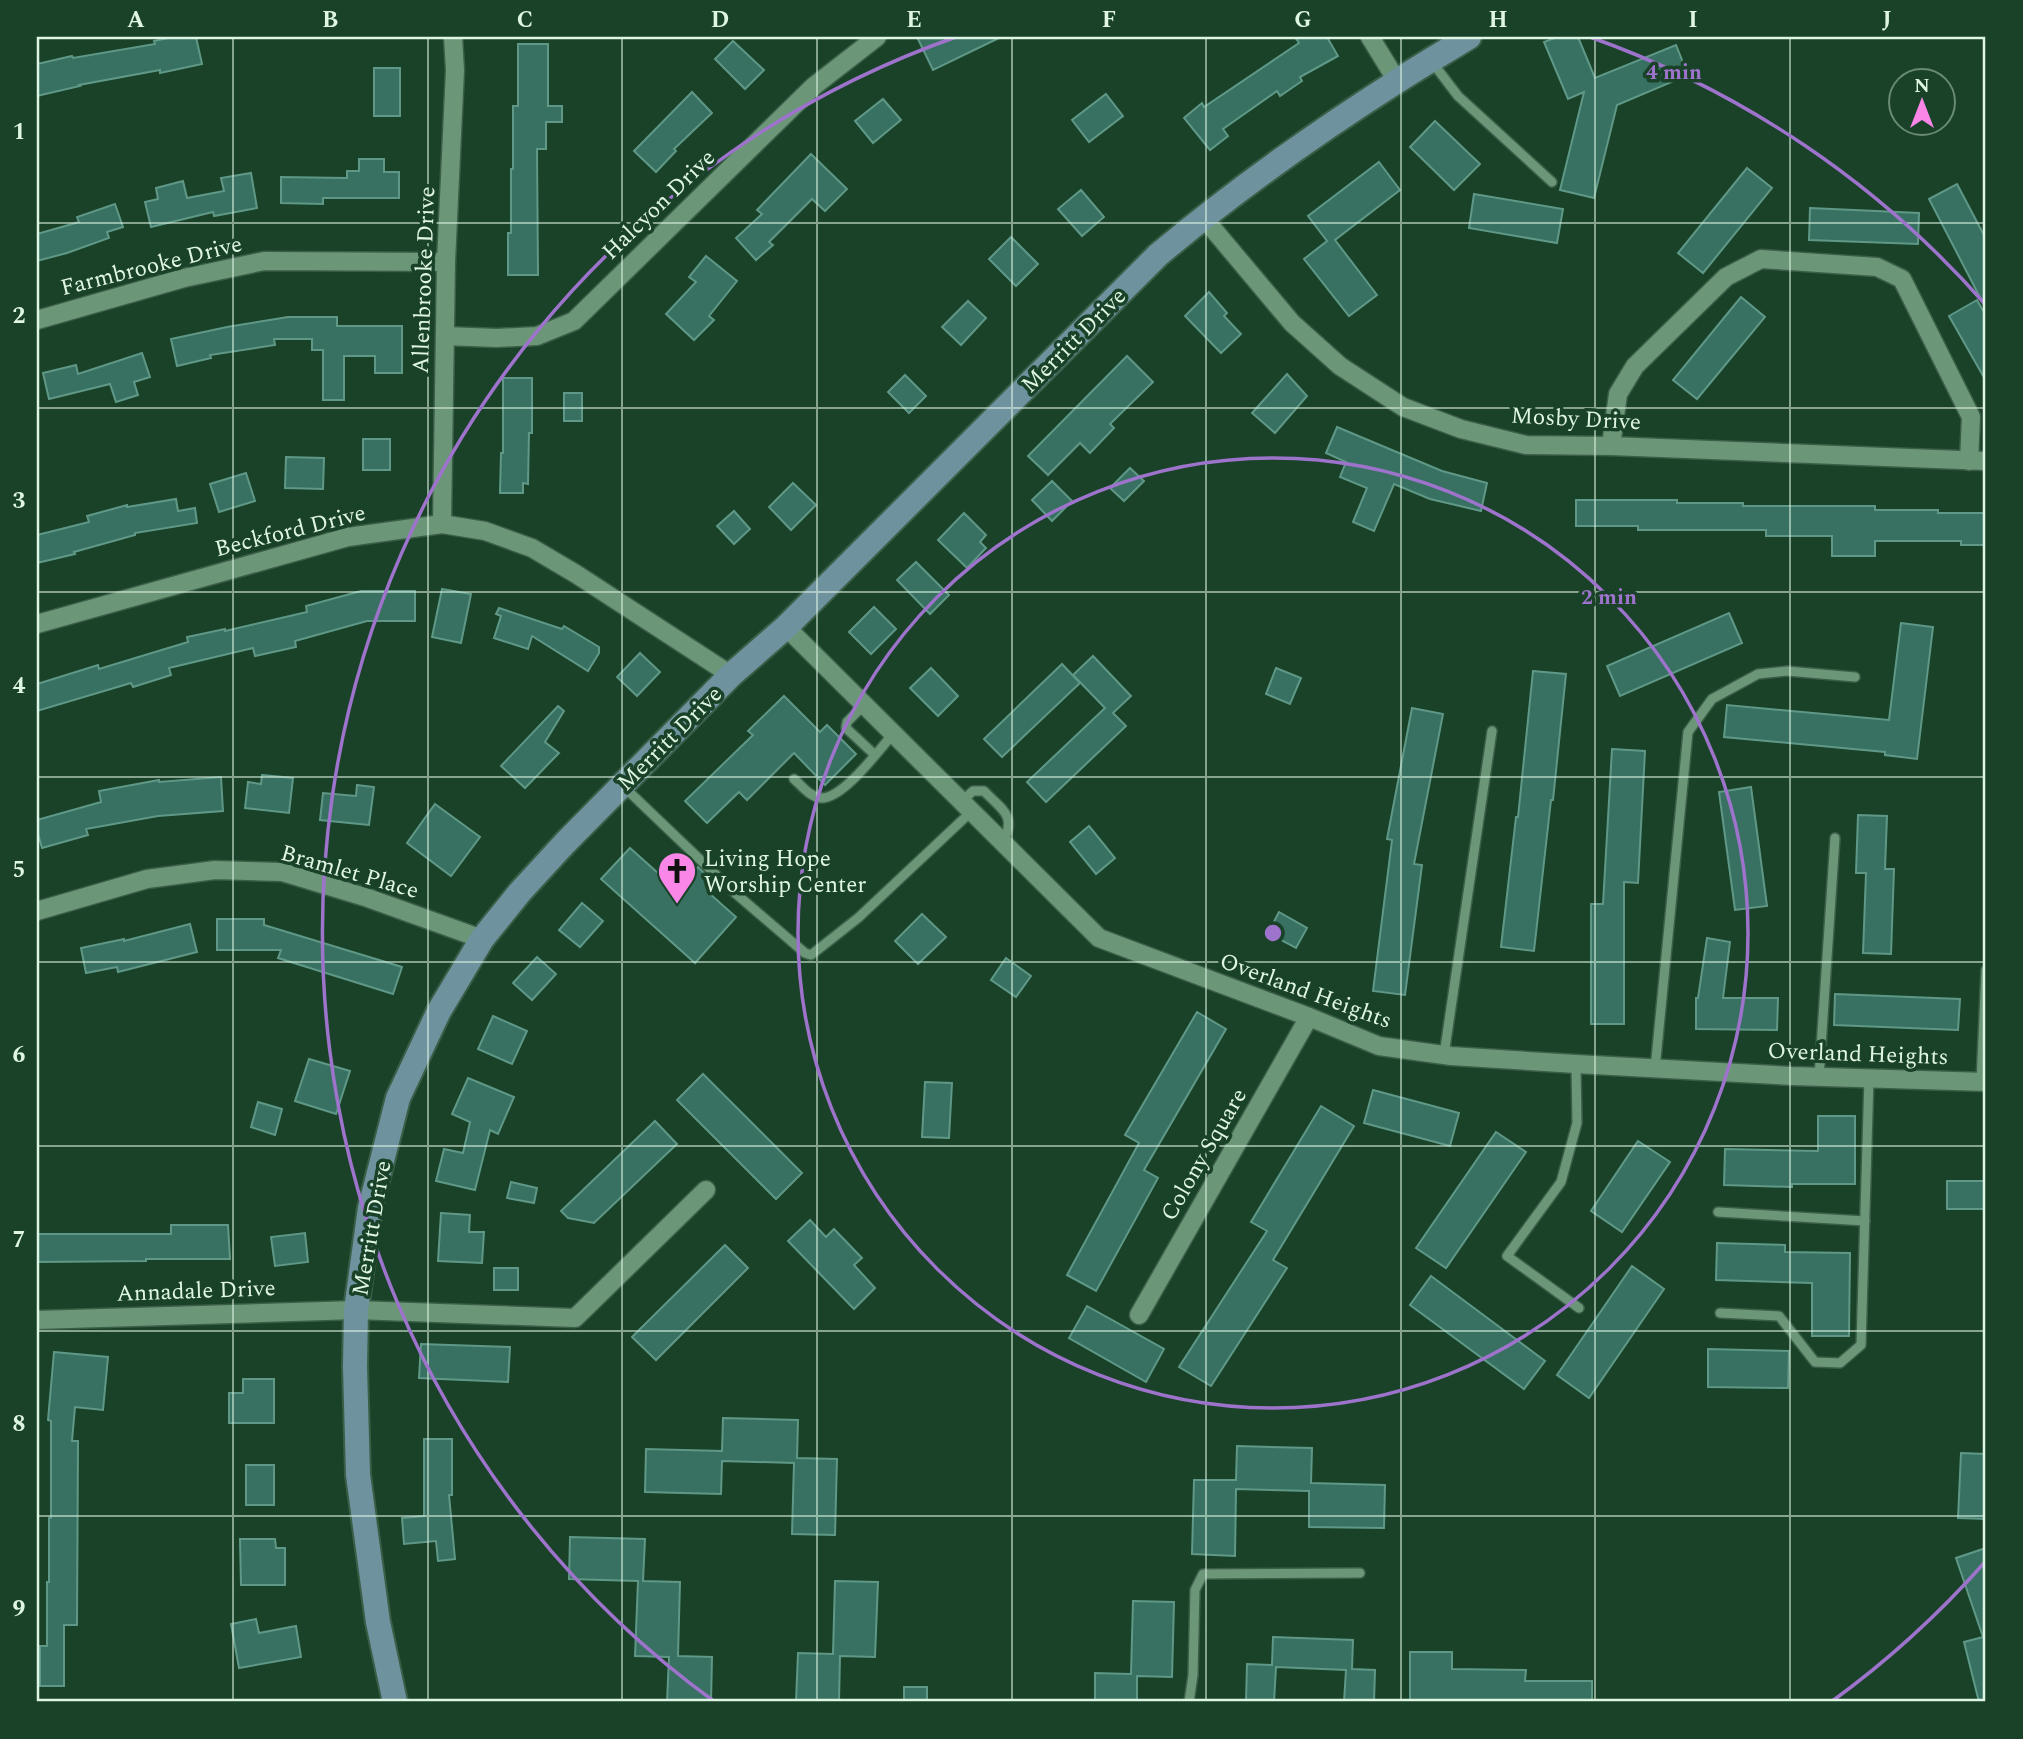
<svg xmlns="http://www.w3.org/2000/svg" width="2023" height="1739" font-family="Spectral,serif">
<rect width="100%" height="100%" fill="#194228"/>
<g fill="#387161" stroke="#5f9887" stroke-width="2">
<path d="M 173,37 L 196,37 L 202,64 L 160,73 L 160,70 L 79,85 L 80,86 L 37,96 L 37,64 L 72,56 L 73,58 L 155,44 L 154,41 Z"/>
<path d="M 917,37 L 1001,37 L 933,70 Z"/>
<path d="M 1295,37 L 1327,37 L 1338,56 L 1300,77 L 1302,81 L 1280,96 L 1277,91 L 1223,129 L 1228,136 L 1210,150 L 1184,118 L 1202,103 L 1204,107 L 1299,43 Z"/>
<path d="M 1557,37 L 1578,37 L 1595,78 L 1676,45 L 1688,75 L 1617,105 L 1594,198 L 1560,190 L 1584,92 L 1568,99 L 1544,42 Z"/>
<path d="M 733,41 L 764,70 L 745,89 L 715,59 Z"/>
<path d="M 518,44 L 548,44 L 548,106 L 562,106 L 562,122 L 546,122 L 546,149 L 537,149 L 538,275 L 508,275 L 508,233 L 511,233 L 511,169 L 513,169 L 513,106 L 518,106 Z"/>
<rect x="374" y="68" width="26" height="48"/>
<path d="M 692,92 L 712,113 L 674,149 L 676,151 L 656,172 L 634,151 Z"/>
<path d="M 1106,94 L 1123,116 L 1089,142 L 1072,120 Z"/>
<path d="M 883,99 L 901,120 L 873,143 L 855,121 Z"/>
<path d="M 1435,121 L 1480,164 L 1454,190 L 1410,147 Z"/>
<path d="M 811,154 L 847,189 L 825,211 L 812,199 L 769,242 L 773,245 L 756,260 L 736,238 L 762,214 L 757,210 Z"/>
<path d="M 359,159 L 384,159 L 384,172 L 399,172 L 399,198 L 323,198 L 323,204 L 281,203 L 281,177 L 347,178 L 347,171 L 359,171 Z"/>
<path d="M 1379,162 L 1400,190 L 1335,240 L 1377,295 L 1349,316 L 1304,259 L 1327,241 L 1308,216 Z"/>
<path d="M 1747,168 L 1772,188 L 1703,273 L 1678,253 Z"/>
<path d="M 251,173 L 257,208 L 214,216 L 213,212 L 151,227 L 145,202 L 158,199 L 156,188 L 183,181 L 187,198 L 224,191 L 221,178 Z"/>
<path d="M 1957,184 L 1986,239 L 1986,309 L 1929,199 Z"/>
<path d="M 1081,190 L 1104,217 L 1082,236 L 1058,209 Z"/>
<path d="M 1474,194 L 1563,209 L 1557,243 L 1469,228 Z"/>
<path d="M 115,204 L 123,227 L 107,232 L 109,238 L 67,253 L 37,261 L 37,234 L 79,222 L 77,217 Z"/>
<path d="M 1810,208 L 1919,213 L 1918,244 L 1809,240 Z"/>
<path d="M 1011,237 L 1038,264 L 1016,286 L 989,259 Z"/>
<path d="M 706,256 L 737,281 L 709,316 L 714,320 L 694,340 L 666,314 L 696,282 L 689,277 Z"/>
<path d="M 1209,292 L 1227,313 L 1224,316 L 1241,334 L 1221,353 L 1185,316 Z"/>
<path d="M 1741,297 L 1765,317 L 1697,399 L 1673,380 Z"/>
<path d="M 1977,300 L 1986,316 L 1986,381 L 1949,316 Z"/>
<path d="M 968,301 L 986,318 L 961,345 L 942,327 Z"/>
<path d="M 288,317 L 337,317 L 337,326 L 402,326 L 402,373 L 375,373 L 375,356 L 344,356 L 344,400 L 323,400 L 323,350 L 312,350 L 312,339 L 274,339 L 275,345 L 210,355 L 211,358 L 177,366 L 171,339 L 227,327 Z"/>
<path d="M 142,353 L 150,377 L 134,382 L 138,395 L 116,402 L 110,384 L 49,399 L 43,373 L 76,365 L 78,374 Z"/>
<path d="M 1127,356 L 1153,382 L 1110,424 L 1114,428 L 1090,453 L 1080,443 L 1048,475 L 1028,456 Z"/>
<path d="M 1287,374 L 1307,396 L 1275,433 L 1252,413 Z"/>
<path d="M 905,375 L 926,396 L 909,413 L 888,392 Z"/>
<path d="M 503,378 L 532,378 L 532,433 L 529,433 L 528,484 L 523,483 L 523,493 L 500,493 L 501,453 L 503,453 Z"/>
<rect x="564" y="393" width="18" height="28"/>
<path d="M 1337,427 L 1442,471 L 1487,483 L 1481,511 L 1430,499 L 1394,484 L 1374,531 L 1353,522 L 1367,488 L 1340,477 L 1346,462 L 1326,453 Z"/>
<rect x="363" y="439" width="27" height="31"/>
<path d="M 286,457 L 324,458 L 323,489 L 285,488 Z"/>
<path d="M 1130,468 L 1144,481 L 1124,501 L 1110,488 Z"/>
<path d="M 246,473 L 255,501 L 219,512 L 210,484 Z"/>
<path d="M 1052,481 L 1072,501 L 1052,521 L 1032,500 Z"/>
<path d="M 793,483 L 816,505 L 791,530 L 769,507 Z"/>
<path d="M 176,499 L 178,511 L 195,508 L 197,523 L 135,533 L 135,535 L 74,552 L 75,554 L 37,563 L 37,535 L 89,522 L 87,516 L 127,505 L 127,507 Z"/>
<path d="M 1576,500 L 1677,500 L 1677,503 L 1743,503 L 1743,506 L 1875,506 L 1875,510 L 1938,510 L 1938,513 L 1986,513 L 1986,545 L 1961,545 L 1961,541 L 1875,541 L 1875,556 L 1832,556 L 1832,536 L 1766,536 L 1766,530 L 1638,530 L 1638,526 L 1576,526 Z"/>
<path d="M 734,511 L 750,529 L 734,544 L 717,526 Z"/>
<path d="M 964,513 L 986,535 L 980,542 L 986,548 L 967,568 L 938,540 Z"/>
<path d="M 916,562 L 949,595 L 930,614 L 897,580 Z"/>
<path d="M 442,589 L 471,594 L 461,643 L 432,637 Z"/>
<path d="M 361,591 L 415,591 L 415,621 L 367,621 L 295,641 L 296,647 L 255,656 L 253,648 L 169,668 L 171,675 L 133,687 L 131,683 L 37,711 L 37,684 L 98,665 L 99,669 L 188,642 L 187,637 L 225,629 L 225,631 L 307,612 L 306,606 Z"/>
<path d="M 874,607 L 896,629 L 871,654 L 849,632 Z"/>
<path d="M 499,608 L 562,629 L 564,626 L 599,647 L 599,653 L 588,671 L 532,636 L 528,649 L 494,638 L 501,616 L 496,614 Z"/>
<path d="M 1729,613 L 1742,643 L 1620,696 L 1607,666 Z"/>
<path d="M 1901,623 L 1933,627 L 1917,759 L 1885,755 L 1885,752 L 1724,737 L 1727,705 L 1889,720 Z"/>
<path d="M 640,653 L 660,672 L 637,696 L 617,677 Z"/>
<path d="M 1093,656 L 1131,696 L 1113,713 L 1126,726 L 1046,802 L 1027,782 L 1105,708 L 1073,675 Z"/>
<path d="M 1062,664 L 1080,683 L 1002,757 L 984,739 Z"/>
<path d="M 931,668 L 958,696 L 938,716 L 910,688 Z"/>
<path d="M 1276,668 L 1301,678 L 1290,704 L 1266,694 Z"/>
<path d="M 1533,671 L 1566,674 L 1553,800 L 1551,800 L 1534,951 L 1501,947 L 1516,817 L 1518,817 Z"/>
<path d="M 784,696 L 820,732 L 827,725 L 856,754 L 825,785 L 794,753 L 747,800 L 739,792 L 707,823 L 685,801 L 753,735 L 748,731 Z"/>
<path d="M 558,706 L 564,711 L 545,742 L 559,753 L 525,788 L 501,766 Z"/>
<path d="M 1412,708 L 1443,714 L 1414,864 L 1422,865 L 1405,995 L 1373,991 L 1392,840 L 1387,839 Z"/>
<path d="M 1612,749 L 1645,751 L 1638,883 L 1624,882 L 1624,1024 L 1591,1024 L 1591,904 L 1603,904 Z"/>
<path d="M 262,775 L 293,778 L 289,813 L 245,808 L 248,782 L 261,784 Z"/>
<path d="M 221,777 L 223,811 L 158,816 L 86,829 L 88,835 L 42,848 L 37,830 L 37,820 L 101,802 L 99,791 L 159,780 L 159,782 Z"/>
<path d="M 357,785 L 374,787 L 369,825 L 320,820 L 323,793 L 356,796 Z"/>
<path d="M 1751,787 L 1767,906 L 1735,910 L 1719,792 Z"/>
<path d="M 435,804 L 480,837 L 451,876 L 407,843 Z"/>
<path d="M 1858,815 L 1887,816 L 1885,869 L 1894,869 L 1891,954 L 1863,953 L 1866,873 L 1856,873 Z"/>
<path d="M 1089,826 L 1115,858 L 1096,874 L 1070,842 Z"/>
<path d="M 630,848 L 677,890 L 698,867 L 717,886 L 710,894 L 736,917 L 695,963 L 601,879 Z"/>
<path d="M 582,903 L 603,921 L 580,947 L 559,930 Z"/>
<path d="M 1279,912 L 1307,928 L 1296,948 L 1268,933 Z"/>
<path d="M 922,914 L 946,937 L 918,964 L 895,941 Z"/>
<path d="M 217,919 L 264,919 L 264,925 L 402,967 L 393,994 L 278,958 L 281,950 L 217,950 Z"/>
<path d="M 190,924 L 197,952 L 118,972 L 117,967 L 86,973 L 81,948 L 124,939 L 124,941 Z"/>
<path d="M 1707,938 L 1730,942 L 1723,998 L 1778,998 L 1777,1030 L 1696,1029 L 1696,998 L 1698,998 Z"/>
<path d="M 537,957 L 556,974 L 532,1000 L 513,983 Z"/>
<path d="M 1006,958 L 1031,976 L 1016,997 L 991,980 Z"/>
<path d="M 1835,994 L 1960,999 L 1958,1030 L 1834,1025 Z"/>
<path d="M 1197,1012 L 1226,1029 L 1144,1170 L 1158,1178 L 1096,1291 L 1067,1275 L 1139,1143 L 1125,1135 Z"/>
<path d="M 493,1016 L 527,1031 L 512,1064 L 478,1049 Z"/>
<path d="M 309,1059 L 350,1071 L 336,1114 L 295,1101 Z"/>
<path d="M 703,1074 L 802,1173 L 776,1199 L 677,1100 Z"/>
<path d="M 468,1078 L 514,1097 L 498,1134 L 490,1130 L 475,1190 L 436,1181 L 444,1149 L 463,1153 L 470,1122 L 452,1114 Z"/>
<path d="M 925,1082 L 952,1083 L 949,1138 L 922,1137 Z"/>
<path d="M 1373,1090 L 1459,1113 L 1450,1146 L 1364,1123 Z"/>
<path d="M 258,1102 L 282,1109 L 275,1135 L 251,1127 Z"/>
<path d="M 1321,1106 L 1354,1126 L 1273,1260 L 1287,1268 L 1211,1386 L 1179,1367 L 1267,1231 L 1251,1222 Z"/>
<path d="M 1818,1116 L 1855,1116 L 1855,1184 L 1792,1184 L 1792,1187 L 1724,1185 L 1725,1149 L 1818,1151 Z"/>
<path d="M 655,1121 L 677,1144 L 594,1223 L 568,1218 L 561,1211 Z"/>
<path d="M 1496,1132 L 1526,1152 L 1446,1268 L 1416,1248 Z"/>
<path d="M 1638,1141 L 1670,1162 L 1622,1232 L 1591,1211 Z"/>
<rect x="1947" y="1181" width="39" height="28"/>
<path d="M 511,1182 L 537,1188 L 534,1203 L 507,1198 Z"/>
<path d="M 441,1213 L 470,1215 L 469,1232 L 484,1232 L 482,1263 L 438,1261 Z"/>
<path d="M 810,1220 L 826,1237 L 834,1229 L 862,1258 L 854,1265 L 875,1288 L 854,1309 L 788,1241 Z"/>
<path d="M 171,1225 L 228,1225 L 230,1259 L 146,1259 L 146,1261 L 37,1262 L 37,1234 L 171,1234 Z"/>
<path d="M 305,1233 L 308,1262 L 275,1266 L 271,1237 Z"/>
<path d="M 1717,1243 L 1785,1245 L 1785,1252 L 1850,1253 L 1849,1336 L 1812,1336 L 1812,1283 L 1716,1280 Z"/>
<path d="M 725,1245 L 748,1268 L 656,1360 L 632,1337 Z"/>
<path d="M 1632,1266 L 1664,1289 L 1589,1398 L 1557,1375 Z"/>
<rect x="494" y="1268" width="24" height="22"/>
<path d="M 1431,1276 L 1545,1361 L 1524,1389 L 1410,1305 Z"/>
<path d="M 1087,1306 L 1164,1349 L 1146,1382 L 1069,1338 Z"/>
<path d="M 421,1344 L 510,1347 L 508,1382 L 419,1378 Z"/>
<path d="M 1708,1349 L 1789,1351 L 1788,1388 L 1708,1387 Z"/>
<path d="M 54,1352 L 108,1357 L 103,1410 L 75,1407 L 72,1441 L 78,1441 L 77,1625 L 64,1625 L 64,1686 L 40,1686 L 40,1646 L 47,1646 L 47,1582 L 49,1582 L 49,1518 L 51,1518 L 51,1421 L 48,1420 Z"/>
<path d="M 243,1379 L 274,1379 L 274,1423 L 229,1423 L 229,1393 L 243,1393 Z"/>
<path d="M 723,1418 L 798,1420 L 797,1458 L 837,1459 L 835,1535 L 792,1534 L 794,1463 L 722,1461 L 721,1494 L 645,1492 L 646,1449 L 722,1451 Z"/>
<path d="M 424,1439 L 452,1439 L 452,1495 L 449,1495 L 455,1559 L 438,1561 L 436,1541 L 404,1544 L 402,1518 L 424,1516 Z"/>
<path d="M 1237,1446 L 1312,1448 L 1311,1483 L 1385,1485 L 1384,1528 L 1309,1527 L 1309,1491 L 1236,1489 L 1235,1556 L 1192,1554 L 1194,1480 L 1236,1480 Z"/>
<path d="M 1961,1453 L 1986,1454 L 1986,1519 L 1958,1518 Z"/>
<rect x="246" y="1465" width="28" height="40"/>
<path d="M 570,1537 L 645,1539 L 643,1581 L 680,1582 L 678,1656 L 712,1657 L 711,1702 L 667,1702 L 669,1657 L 635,1656 L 638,1581 L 569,1579 Z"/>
<path d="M 240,1539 L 275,1539 L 276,1548 L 285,1548 L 285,1585 L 241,1585 Z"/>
<path d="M 1986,1548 L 1986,1702 L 1979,1702 L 1964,1642 L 1983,1637 L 1956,1558 Z"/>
<path d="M 835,1581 L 878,1582 L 875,1657 L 840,1656 L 839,1702 L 796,1702 L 798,1653 L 833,1654 Z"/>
<path d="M 1133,1601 L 1174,1602 L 1172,1677 L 1137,1676 L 1137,1702 L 1095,1702 L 1095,1673 L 1131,1674 Z"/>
<path d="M 256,1619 L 259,1633 L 296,1626 L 301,1657 L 239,1668 L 231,1624 Z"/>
<path d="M 1273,1637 L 1353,1640 L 1352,1669 L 1375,1670 L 1374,1702 L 1344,1702 L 1346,1670 L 1276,1667 L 1274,1702 L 1246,1702 L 1247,1664 L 1272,1665 Z"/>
<path d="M 1410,1652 L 1452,1652 L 1452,1669 L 1526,1670 L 1525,1681 L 1592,1681 L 1592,1702 L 1452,1700 L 1452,1702 L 1410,1702 Z"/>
<rect x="904" y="1687" width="23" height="15"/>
</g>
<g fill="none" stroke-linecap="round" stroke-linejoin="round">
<g stroke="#3a5e47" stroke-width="12">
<g id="lane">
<path d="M 1432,62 L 1458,96 L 1552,182"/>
<path d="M 864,705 L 847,722 L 846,728 L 875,755"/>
<path d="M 794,779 C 802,786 810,797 821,798 C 843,799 879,750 893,734"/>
<path d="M 623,786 L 735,893 L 805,953 L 811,955 L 858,918 L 972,811"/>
<path d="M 962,801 L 973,791 L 984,791 C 1002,810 1017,815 1003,842"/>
<path d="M 1444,1055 L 1492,731"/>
<path d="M 1576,1064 L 1577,1123 L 1561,1182 L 1507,1256 L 1579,1308"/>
<path d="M 1655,1069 L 1688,732 L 1712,699 L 1758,674 L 1787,671 L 1855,677"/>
<path d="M 1819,1077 L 1835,838"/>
<path d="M 1981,1082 L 1986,970"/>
<path d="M 1718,1212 L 1865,1221"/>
<path d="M 1720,1313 L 1779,1316 L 1815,1362 L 1840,1363 L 1861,1345 L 1869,1078"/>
<path d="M 1189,1702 L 1193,1675 L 1195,1590 L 1203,1574 L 1360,1573"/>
</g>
</g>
<g stroke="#3a5e47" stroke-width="21">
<g id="street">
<path d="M 1370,37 L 1397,81"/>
<path d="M 1203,217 L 1292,323 L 1340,366 L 1403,407 L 1461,429 L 1526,445 L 1611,446 L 1986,461"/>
<path d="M 37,320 L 184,278 L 264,261 L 446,262"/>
<path d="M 445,336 L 497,338 L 537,336 L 574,321 L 814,86 L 877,37"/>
<path d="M 1611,446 L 1618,394 L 1635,366 L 1726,277 L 1761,259 L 1877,267 L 1902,279 L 1971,417 L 1969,461"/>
<path d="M 442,524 L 446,262 L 455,70 L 453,37"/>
<path d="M 37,624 L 348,537 L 442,524 L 485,531 L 532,548 L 576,574 L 731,675"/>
<path d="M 786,627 L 1099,938 L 1309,1017 L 1379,1046 L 1451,1056 L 1576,1064 L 1792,1076 L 1986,1082"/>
<path d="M 37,911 L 147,879 L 215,870 L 282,872 L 368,898 L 482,939"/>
<path d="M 1139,1315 L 1309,1017"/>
<path d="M 37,1320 L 356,1310 L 575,1318 L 706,1190"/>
</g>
</g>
<g stroke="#3a5e47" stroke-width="28">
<path id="secondary" d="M 395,1702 L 378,1622 L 358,1475 L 355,1367 L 356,1310 L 370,1208 L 398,1098 L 439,1011 L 482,939 L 520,892 L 565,843 L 731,675 L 786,627 L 1158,255 C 1233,192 1313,135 1396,82 C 1420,66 1445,52 1469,37"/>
</g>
<use href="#lane" stroke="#6b9677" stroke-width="9"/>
<use href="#street" stroke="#6b9677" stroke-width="18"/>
<use href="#secondary" stroke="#6f939e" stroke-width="24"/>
</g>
<path fill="none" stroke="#e0f6e5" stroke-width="2" stroke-opacity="0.55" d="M 233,37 L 233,1702M 428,37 L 428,1702M 622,37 L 622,1702M 817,37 L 817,1702M 1012,37 L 1012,1702M 1206,37 L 1206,1702M 1401,37 L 1401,1702M 1595,37 L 1595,1702M 1790,37 L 1790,1702M 37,223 L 1986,223M 37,408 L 1986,408M 37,592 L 1986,592M 37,777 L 1986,777M 37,962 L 1986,962M 37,1146 L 1986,1146M 37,1331 L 1986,1331M 37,1516 L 1986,1516"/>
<g fill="none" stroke="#9e73cc" stroke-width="3.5">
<circle cx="1273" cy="933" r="475"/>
<path d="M1985 1562A950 950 0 0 1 1831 1702M715 1702A950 950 0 0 1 956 37M1590 37A950 950 0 0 1 1985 304"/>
</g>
<defs>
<g id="church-pin" transform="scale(2.0125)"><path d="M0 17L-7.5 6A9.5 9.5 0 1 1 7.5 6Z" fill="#fa87e8" stroke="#194228"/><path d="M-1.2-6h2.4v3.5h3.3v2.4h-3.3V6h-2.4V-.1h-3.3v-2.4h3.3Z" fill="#111"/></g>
</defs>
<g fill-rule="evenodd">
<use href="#church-pin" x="677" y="871"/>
</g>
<g text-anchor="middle" stroke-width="7" stroke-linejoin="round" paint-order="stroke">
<g font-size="23" fill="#e0f6e5" stroke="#194228">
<text transform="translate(658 204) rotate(-44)" y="8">Halcyon Drive</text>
<text transform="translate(151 265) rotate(-14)" y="8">Farmbrooke Drive</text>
<text transform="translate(423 280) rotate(-88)" y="8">Allenbrooke Drive</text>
<text transform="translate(1073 340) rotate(-45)" y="8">Merritt Drive</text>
<text transform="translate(1576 418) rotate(3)" y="8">Mosby Drive</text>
<text transform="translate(290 530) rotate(-14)" y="8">Beckford Drive</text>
<text transform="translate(669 738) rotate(-45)" y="8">Merritt Drive</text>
<text transform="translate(350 871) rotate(16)" y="8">Bramlet Place</text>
<text transform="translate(1306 990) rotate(20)" y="8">Overland Heights</text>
<text transform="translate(1858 1053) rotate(2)" y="8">Overland Heights</text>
<text transform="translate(1203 1154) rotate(-60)" y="8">Colony Square</text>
<text transform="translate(371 1228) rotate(-80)" y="8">Merritt Drive</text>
<text transform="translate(196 1290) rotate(-2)" y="8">Annadale Drive</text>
</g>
<g font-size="23" fill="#e0f6e5" stroke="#194228" text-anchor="start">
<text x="704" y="866">Living Hope<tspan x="704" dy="26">Worship Center</tspan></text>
</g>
</g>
<circle cx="1273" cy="933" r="10" fill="#9e73cc" stroke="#194228" stroke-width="3.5"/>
<g font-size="21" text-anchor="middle" font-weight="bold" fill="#9e73cc" stroke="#194228" stroke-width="7" stroke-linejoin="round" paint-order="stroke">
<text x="1674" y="79">4 min</text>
<text x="1609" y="604">2 min</text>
</g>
<rect width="2023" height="1739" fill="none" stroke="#194228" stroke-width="77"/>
<g transform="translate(1922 102)"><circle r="33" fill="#194228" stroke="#698a74" stroke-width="2"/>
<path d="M0-5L12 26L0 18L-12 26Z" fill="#fa87e8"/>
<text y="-10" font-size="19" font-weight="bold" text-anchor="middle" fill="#e0f6e5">N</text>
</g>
<rect x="38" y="38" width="1946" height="1662" fill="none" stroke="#e0f6e5" stroke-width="2.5"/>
<g font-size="23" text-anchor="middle" font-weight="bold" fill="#e0f6e5">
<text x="136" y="27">A</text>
<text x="330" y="27">B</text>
<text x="525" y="27">C</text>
<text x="720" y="27">D</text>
<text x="914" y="27">E</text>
<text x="1109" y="27">F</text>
<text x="1303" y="27">G</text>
<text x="1498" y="27">H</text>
<text x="1693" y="27">I</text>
<text x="1887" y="27">J</text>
<text x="19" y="139">1</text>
<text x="19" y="323">2</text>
<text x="19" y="508">3</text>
<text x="19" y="693">4</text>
<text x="19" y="877">5</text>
<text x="19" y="1062">6</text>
<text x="19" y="1247">7</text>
<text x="19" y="1431">8</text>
<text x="19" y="1616">9</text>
</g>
</svg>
